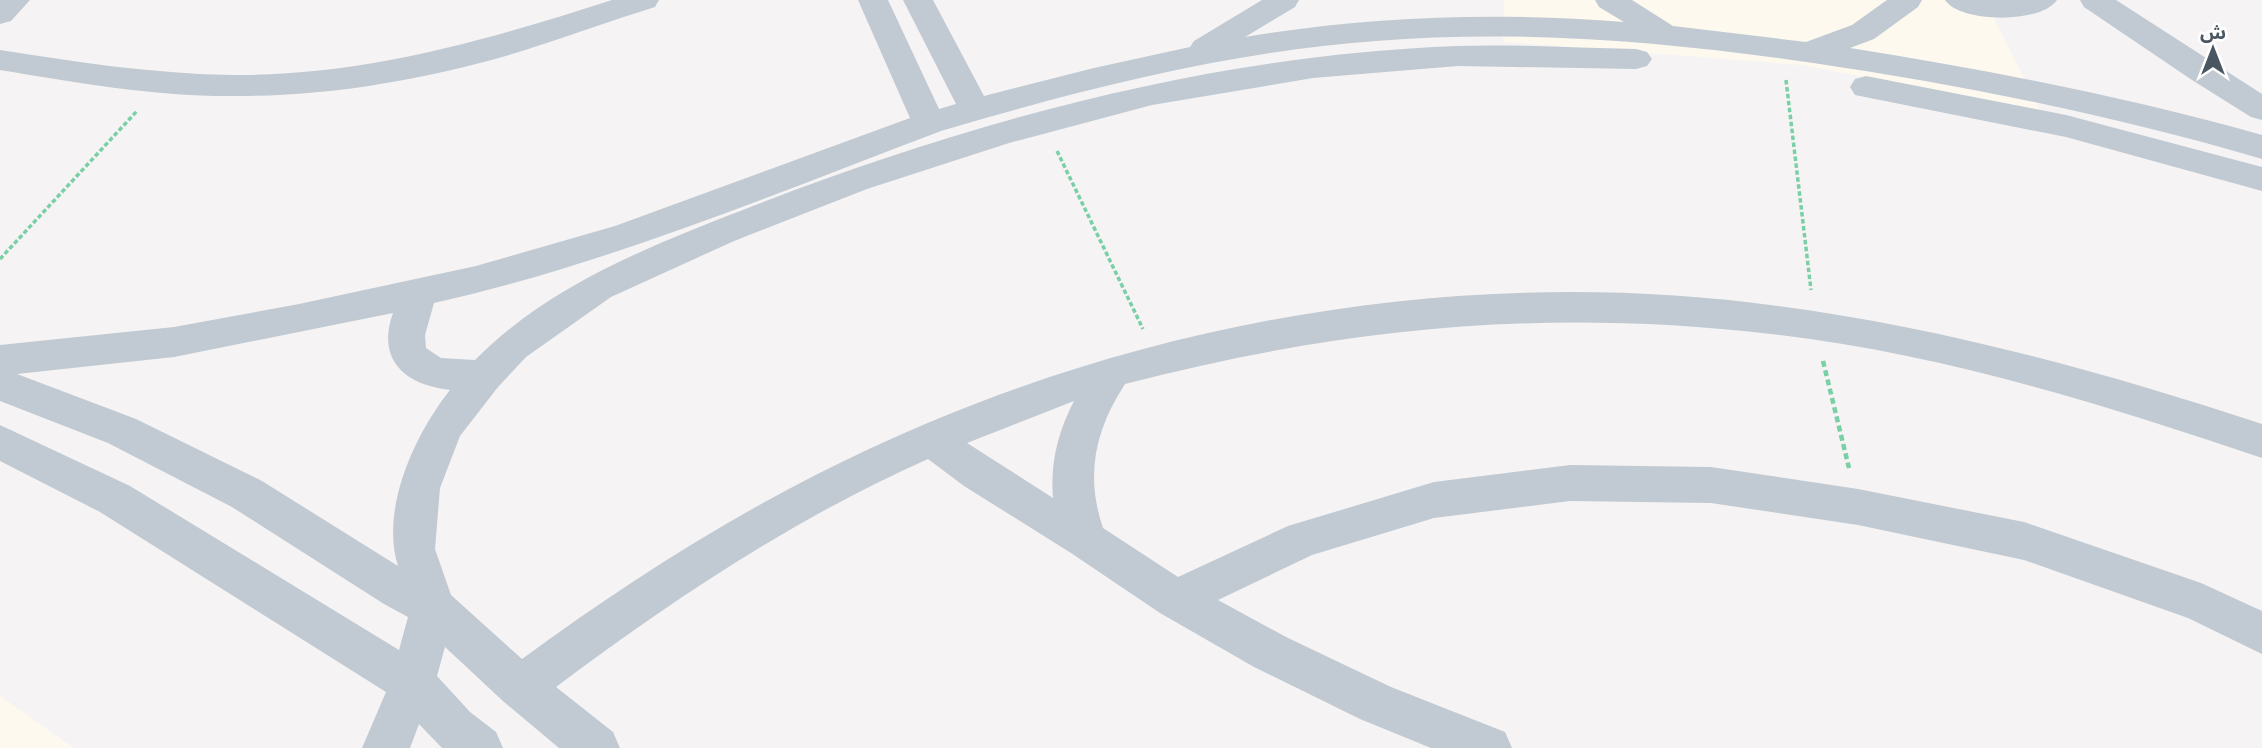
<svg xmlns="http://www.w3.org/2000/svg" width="2262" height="748" font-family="'Roboto Condensed','Noto Sans Arabic',sans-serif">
<rect width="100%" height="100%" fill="#f5f3f3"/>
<g fill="#fdf9ef">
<path d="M 1504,0 L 1985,0 L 2041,112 L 1802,65 L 1503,42 Z"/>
<path d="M 0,696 L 74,748 L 0,748 Z"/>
</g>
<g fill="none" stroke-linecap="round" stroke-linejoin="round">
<g stroke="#7ad0a6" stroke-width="3.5" stroke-dasharray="4.5 2.5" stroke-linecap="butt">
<path d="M 1786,80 L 1811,290"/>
<path d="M 1057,151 L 1143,329"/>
<path d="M 0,259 L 137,111"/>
</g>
<path stroke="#7ad0a6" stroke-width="4.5" stroke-dasharray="6 3.5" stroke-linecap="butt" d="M 1823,361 L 1849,468"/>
<g fill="#c1cad2" fill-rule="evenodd">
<path d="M 0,0 L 30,0 L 11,21 L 0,24 Z"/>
<path d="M 612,0 L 659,0 L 655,7 C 609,21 564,38 519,52 C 428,79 332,96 237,96 C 157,97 78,83 0,70 L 0,50 C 77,62 154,74 233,75 C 364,76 488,40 612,0 Z"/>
<path d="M 858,0 L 888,0 L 939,109 L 956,104 L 903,0 L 933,0 L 984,96 L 1094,68 L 1190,47 L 1194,41 L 1262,0 L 1299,0 L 1295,7 L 1245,37 C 1370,16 1498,12 1624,22 L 1599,7 L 1595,0 L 1632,0 L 1673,26 L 1806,42 L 1852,25 L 1887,0 L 1922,0 L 1918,7 L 1874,39 L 1850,48 C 1989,70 2126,97 2262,135 L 2262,159 C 2115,116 1965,85 1813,63 C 1669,42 1522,29 1376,41 C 1228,52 1083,89 941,131 C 774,194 608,264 434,303 L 425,335 L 426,348 L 441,358 L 475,360 C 552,282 658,243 758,204 C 981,118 1217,55 1457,46 C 1517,44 1577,48 1636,49 L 1647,52 L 1652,59 L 1647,66 L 1636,69 L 1458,66 L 1313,78 L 1152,105 L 1009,143 L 867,189 L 734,241 L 611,297 L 526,357 L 498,387 L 460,436 L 440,488 L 435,549 L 451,595 L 522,659 C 631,579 746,506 869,449 C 1149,318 1471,264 1778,306 C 1944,328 2104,372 2262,424 L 2262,458 C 2103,404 1939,353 1771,334 C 1545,308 1345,327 1125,384 C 1095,430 1085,475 1103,528 L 1178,577 L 1288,526 L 1434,482 L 1570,465 L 1711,467 L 1858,489 L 2024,522 L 2201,583 L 2262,611 L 2262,654 L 2188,618 L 2024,560 L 1858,525 L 1711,503 L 1570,501 L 1434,518 L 1312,555 L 1218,600 L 1286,637 L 1391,687 L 1505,732 L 1512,748 L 1431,748 L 1360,719 L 1254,667 L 1160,613 L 1071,553 L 964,486 L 928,459 C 795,518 672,600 556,687 L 613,732 L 620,748 L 559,748 L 504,702 L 445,647 L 437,676 L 470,712 L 496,732 L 503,748 L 442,748 L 419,724 L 410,748 L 362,748 L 386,692 L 100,512 L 0,461 L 0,425 L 130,486 L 399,650 L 408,617 L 384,604 L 232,507 L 108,443 L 0,401 L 0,345 L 174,327 L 299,304 L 476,266 L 615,226 L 910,118 ZM 393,313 C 376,360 405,385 450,390 C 415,434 380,509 398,566 L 262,481 L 136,419 L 17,374 L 174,357 ZM 1074,401 C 1058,432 1050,463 1053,498 L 967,443 Z"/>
<path d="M 1945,0 L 2057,0 C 2041,24 1960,23 1945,0 Z"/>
<path d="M 2080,0 L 2116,0 L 2262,94 L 2262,120 L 2251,117 L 2192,80 L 2084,7 Z"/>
<path d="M 1866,76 L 2066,115 L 2262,167 L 2262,191 L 2066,137 L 1855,95 L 1850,87 L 1855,79 Z"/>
</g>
</g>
<g transform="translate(2213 49)" stroke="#ffffff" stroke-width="5" paint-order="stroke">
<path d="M0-5L12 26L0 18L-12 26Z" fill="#4a5661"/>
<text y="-10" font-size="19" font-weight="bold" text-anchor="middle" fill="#4a5661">ش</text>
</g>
</svg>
